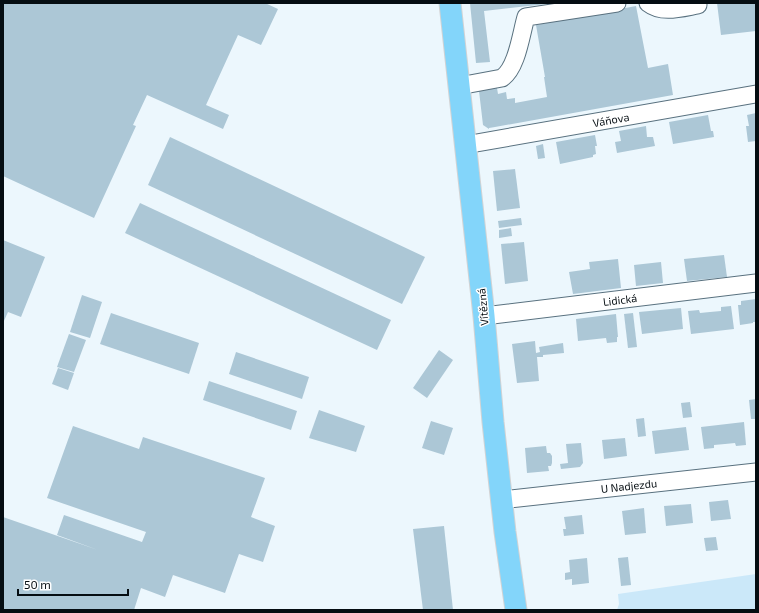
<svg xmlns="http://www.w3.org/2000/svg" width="759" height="613" font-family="'Exo 2',sans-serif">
<rect width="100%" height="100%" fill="#ecf7fd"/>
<path fill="#cbe8f9" d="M 756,574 L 756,610 L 617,610 L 619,604 L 618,594 Z"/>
<g fill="#acc7d6">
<path d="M 3,3 L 265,3 L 278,9 L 261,45 L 238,35 L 206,105 L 229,115 L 223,129 L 147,95 L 133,125 L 136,126 L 94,218 L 3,176 Z"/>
<path d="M 470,3 L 546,3 L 546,4 L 484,11 L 490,62 L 476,63 Z"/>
<path d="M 717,3 L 756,3 L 756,31 L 721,35 Z"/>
<path d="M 636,6 L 648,68 L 668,64 L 673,95 L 495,127 L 489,128 L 489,129 L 483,125 L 479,91 L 497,88 L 498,94 L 506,92 L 507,99 L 515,98 L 515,103 L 547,97 L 544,77 L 545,77 L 536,25 Z"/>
<path d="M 756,113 L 756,141 L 748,142 L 746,126 L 749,126 L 747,115 Z"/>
<path d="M 708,115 L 711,131 L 713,131 L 714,137 L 673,144 L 669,122 Z"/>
<path d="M 646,126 L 647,137 L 653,137 L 655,146 L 617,153 L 615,142 L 621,141 L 619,131 Z"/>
<path d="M 595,135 L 597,146 L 595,146 L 596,154 L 593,155 L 593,157 L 560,164 L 556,142 Z"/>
<path d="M 170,137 L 425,257 L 402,304 L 148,185 Z"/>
<path d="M 543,144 L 545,158 L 538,159 L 536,146 Z"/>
<path d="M 515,169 L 520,208 L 497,211 L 493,171 Z"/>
<path d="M 140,203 L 391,320 L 377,350 L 125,233 Z"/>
<path d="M 521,218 L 522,225 L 499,228 L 498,221 Z"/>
<path d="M 511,228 L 512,236 L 499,238 L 499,230 Z"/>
<path d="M 3,240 L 45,257 L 21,317 L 8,312 L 3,323 Z"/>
<path d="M 524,242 L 528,281 L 505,284 L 501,244 Z"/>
<path d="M 724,255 L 727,277 L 687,281 L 684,259 Z"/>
<path d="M 618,259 L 621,288 L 573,294 L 569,272 L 590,269 L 589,262 Z"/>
<path d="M 661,262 L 663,283 L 636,286 L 634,265 Z"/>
<path d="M 82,295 L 102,302 L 90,338 L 70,332 Z"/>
<path d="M 756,299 L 756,322 L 753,322 L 753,323 L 740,325 L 738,305 L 741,305 L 741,301 Z"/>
<path d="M 731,306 L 734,329 L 691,334 L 688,311 L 699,310 L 700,313 L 710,312 L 721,311 L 721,307 Z"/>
<path d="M 681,308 L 683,329 L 642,334 L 639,312 Z"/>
<path d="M 111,313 L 199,343 L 189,374 L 100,344 Z"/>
<path d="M 633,313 L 637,347 L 628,348 L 624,314 Z"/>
<path d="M 616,314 L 618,337 L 617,337 L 617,342 L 607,343 L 606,338 L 578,341 L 576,319 Z"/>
<path d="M 69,334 L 86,340 L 74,372 L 57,367 Z"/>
<path d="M 535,341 L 536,353 L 540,352 L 539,347 L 563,343 L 564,353 L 543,355 L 543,357 L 537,357 L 539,381 L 517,383 L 512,344 Z"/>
<path d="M 439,350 L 453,360 L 427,398 L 413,388 Z"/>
<path d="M 236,352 L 309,377 L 302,399 L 229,374 Z"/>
<path d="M 58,368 L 74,373 L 68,390 L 52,384 Z"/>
<path d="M 209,381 L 297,411 L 291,430 L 203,400 Z"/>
<path d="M 756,399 L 756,419 L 751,419 L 749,400 Z"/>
<path d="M 690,402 L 692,417 L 683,418 L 681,403 Z"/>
<path d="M 319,410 L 365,426 L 356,452 L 309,438 Z"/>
<path d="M 644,418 L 646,436 L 638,437 L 636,419 Z"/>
<path d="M 431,421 L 453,428 L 444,455 L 422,448 Z"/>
<path d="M 744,422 L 746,445 L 736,446 L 735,443 L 725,444 L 714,445 L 714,448 L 704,449 L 701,427 Z"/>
<path d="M 73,426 L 139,449 L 143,437 L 265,478 L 251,517 L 275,526 L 263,562 L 239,554 L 225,593 L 173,575 L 165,597 L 141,588 L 134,610 L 3,610 L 3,517 L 98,550 L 57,535 L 64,515 L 142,542 L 146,532 L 47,498 Z"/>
<path d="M 686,427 L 689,450 L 655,454 L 652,431 Z"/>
<path d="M 625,438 L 627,456 L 604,459 L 602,440 Z"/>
<path d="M 581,443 L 583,463 L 580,467 L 561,469 L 560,464 L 568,463 L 566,444 Z"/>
<path d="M 546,446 L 547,453 L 550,453 L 552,456 L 552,463 L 551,466 L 548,466 L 549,471 L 527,473 L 525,448 Z"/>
<path d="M 728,500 L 731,519 L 711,521 L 709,502 Z"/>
<path d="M 691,504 L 693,523 L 666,526 L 664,506 Z"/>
<path d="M 644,508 L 646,533 L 625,535 L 622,511 Z"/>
<path d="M 582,515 L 584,534 L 564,536 L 563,529 L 566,529 L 564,517 Z"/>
<path d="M 444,526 L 453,610 L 423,610 L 413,529 Z"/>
<path d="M 716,537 L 718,550 L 706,551 L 704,538 Z"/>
<path d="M 628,557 L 631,585 L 621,586 L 618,558 Z"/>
<path d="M 587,558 L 589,583 L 572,585 L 572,579 L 565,580 L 565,573 L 570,572 L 569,560 Z"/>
</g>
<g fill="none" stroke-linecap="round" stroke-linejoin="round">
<g stroke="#59717f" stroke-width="19">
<g id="minor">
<path d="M 648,3 C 662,14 681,8 698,5"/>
<path d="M 459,86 L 502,78 C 517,68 521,34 526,17 L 617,3"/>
<path d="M 465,145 L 756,94"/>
<path d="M 484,316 L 756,283"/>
<path d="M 501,500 L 756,472"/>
</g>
</g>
<g stroke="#d2d3d4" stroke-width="23">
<path id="major" d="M 450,3 L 484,316 L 493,422 L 505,532 L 516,610"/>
</g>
<use href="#minor" stroke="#fff" stroke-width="17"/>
<use href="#major" stroke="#83d5fa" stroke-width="21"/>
</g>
<g text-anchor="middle" stroke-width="3" stroke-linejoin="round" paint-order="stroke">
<g font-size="11" fill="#050d12" stroke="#fff">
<text transform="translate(611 120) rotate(-10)" y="4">Váňova</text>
<text transform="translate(620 300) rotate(-7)" y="4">Lidická</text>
<text transform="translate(483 307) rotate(-95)" y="4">Vítězná</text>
<text transform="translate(629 486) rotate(-6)" y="4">U Nadjezdu</text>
</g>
</g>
<rect width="759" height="613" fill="none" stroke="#050d12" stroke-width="8"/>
<path d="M18 589v6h110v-6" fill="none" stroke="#050d12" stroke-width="2"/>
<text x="24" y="589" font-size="12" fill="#050d12" stroke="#ffffff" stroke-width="3" paint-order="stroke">50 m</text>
</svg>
